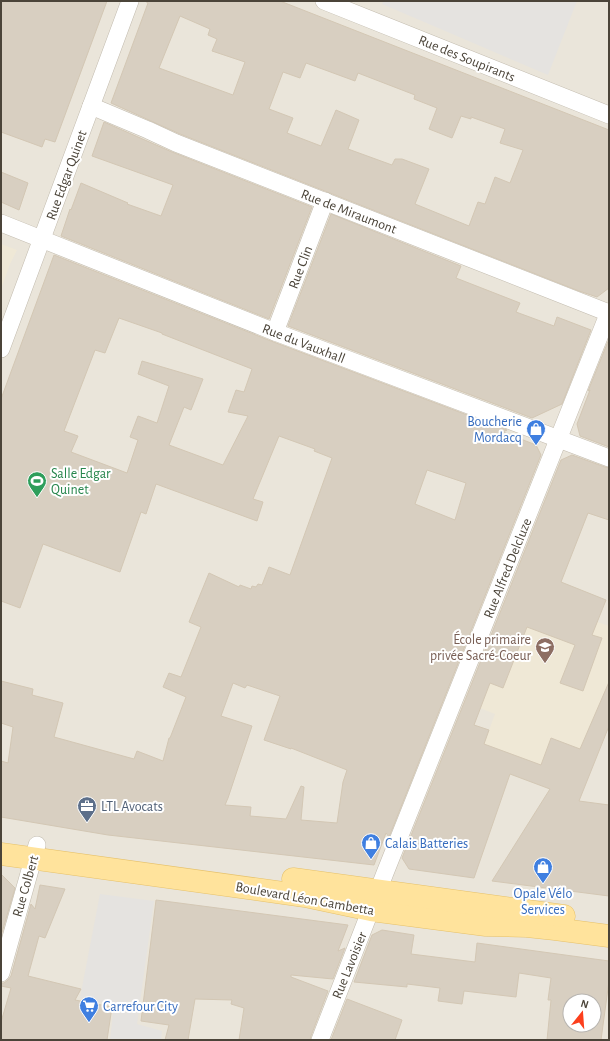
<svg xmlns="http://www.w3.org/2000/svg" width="610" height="1041" font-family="'Alegreya Sans',sans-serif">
<rect width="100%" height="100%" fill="#f6f3ec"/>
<path fill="#eae5da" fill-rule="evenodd" d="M 1,1 L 609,1 L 609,1040 L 1,1040 ZM 570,1001 L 594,1001 L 594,1025 L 570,1025 Z"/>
<g fill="#efe8d6">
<path d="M 1,244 L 17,250 L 10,264 L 1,289 Z"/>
<path d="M 510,591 L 609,626 L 609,704 L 569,775 L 484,744 L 495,714 L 465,702 Z"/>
</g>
<g fill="#e5e3e0">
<path d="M 384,1 L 577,1 L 548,75 L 382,4 Z"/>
<path d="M 100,894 L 154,901 L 137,1024 L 162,1031 L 161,1040 L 110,1040 L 114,1004 L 80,998 Z"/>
</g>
<g fill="#d8cfc1" stroke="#d3c7b4" fill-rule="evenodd">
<path d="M 1,1 L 107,1 L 55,142 L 45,139 L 42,147 L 1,132 Z"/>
<path d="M 145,1 L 280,1 L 609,130 L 609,288 L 597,297 L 579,291 L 180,134 L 111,103 L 148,3 ZM 180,16 L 210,29 L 208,35 L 217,39 L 212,51 L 245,62 L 233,95 L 159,68 ZM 306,63 L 355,81 L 358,73 L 415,95 L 414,99 L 437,108 L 429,129 L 452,138 L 461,116 L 471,119 L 471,117 L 505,129 L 500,143 L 523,150 L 510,183 L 495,177 L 485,204 L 478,202 L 469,226 L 415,204 L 429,169 L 402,159 L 395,159 L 392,165 L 348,149 L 359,120 L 336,110 L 321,146 L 287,133 L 293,118 L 269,109 L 283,72 L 300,78 Z"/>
<path d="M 104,122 L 172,152 L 312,207 L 269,319 L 61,236 L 70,209 L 71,210 L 81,183 L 128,203 L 127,204 L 161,216 L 173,185 L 92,156 Z"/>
<path d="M 1,172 L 28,183 L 19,210 L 1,202 Z"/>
<path d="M 331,214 L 461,266 L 456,278 L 520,303 L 516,312 L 554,326 L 557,317 L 591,330 L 562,404 L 532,418 L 288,326 Z"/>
<path d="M 54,255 L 271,341 L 507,430 L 503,432 L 536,445 L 541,455 L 389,837 L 386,833 L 374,865 L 108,835 L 1,817 L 1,761 L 8,763 L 13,727 L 1,723 L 1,681 L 33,689 L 32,695 L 63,703 L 54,737 L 134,759 L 137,751 L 163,761 L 169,738 L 170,738 L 186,697 L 163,687 L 169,673 L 181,677 L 201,627 L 189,622 L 209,573 L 239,587 L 240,585 L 251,589 L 252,586 L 256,587 L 258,584 L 262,585 L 269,567 L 290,575 L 332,458 L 314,451 L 315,449 L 279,436 L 253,499 L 263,502 L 257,521 L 156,484 L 146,514 L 141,512 L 120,572 L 43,544 L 20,608 L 1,601 L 1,399 ZM 119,318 L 162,333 L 162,334 L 252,369 L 244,392 L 236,390 L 228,412 L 248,416 L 223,465 L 169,445 L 184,407 L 191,410 L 203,379 L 142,361 L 138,374 L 169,386 L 157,423 L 138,416 L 130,437 L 138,440 L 127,473 L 71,452 L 78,436 L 64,431 L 95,350 L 105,353 ZM 427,470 L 466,483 L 455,520 L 415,504 ZM 233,683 L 245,688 L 247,685 L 280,696 L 264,740 L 291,749 L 291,748 L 347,770 L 343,782 L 337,823 L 301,820 L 304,787 L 301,786 L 286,819 L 250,816 L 251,807 L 225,805 L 228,798 L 252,726 L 221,716 Z"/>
<path d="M 609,339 L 609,447 L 580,436 L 577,424 L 590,390 L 588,391 Z"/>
<path d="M 572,455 L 605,467 L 609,468 L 609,520 L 588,513 L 561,582 L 606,600 L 592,635 L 602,638 L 583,691 L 560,683 L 575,645 L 527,627 L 503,688 L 490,683 L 474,725 L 489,730 L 484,744 L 541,765 L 551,738 L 580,749 L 609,682 L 609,726 L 579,801 L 609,805 L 609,896 L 492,881 L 550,789 L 510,774 L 474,878 L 409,869 L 402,858 L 561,460 Z"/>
<path d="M 1,874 L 15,888 L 1,936 Z"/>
<path d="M 40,885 L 65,889 L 45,938 L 39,936 L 28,976 L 81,989 L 75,1000 L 112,1007 L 107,1040 L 1,1040 L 1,1022 L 11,988 L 1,986 L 1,983 L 4,983 L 8,980 L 11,976 L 31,904 L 35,909 Z"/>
<path d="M 156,900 L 348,925 L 338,951 L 345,948 L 333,979 L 291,975 L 291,977 L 328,991 L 311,1036 L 310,1040 L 239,1040 L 244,1008 L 231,1004 L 232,1000 L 195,999 L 188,1040 L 165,1040 L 169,1025 L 141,1021 Z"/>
<path d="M 382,930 L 414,935 L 411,954 L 475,962 L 477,943 L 609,961 L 609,981 L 601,1040 L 547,1040 L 551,1000 L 548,1000 L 551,978 L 519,973 L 516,997 L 464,991 L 462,1004 L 438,1001 L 440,988 L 407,984 L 407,987 L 354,982 L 372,935 ZM 570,1001 L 594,1001 L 594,1025 L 570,1025 Z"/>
<path d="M 347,999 L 402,1020 L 395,1040 L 331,1040 Z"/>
</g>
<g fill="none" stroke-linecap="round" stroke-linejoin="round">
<g stroke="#c2bbae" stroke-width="18">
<g id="minor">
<path d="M 324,1 L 609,115"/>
<path d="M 91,106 L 148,130 L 176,143 L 609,313"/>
<path d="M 1,223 L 275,332 L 609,458"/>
<path d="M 275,332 L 325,201"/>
<path d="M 1,349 L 130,1"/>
<path d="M 1,973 L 37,845"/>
<path d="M 320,1040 L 385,873 L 609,312"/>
</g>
</g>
<g stroke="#e6c16a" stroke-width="23">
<g id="primary">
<path d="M 1,854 L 305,896 L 371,910 L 486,925 L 527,926 L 555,929 L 609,936"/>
<path d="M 293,879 L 564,916"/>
</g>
</g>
<use href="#minor" stroke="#fff" stroke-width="17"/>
<use href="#primary" stroke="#ffe39c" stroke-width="22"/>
</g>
<defs>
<g id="shop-pin" transform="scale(1)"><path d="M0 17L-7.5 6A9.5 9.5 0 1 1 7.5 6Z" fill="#3f7fe0" stroke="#fff"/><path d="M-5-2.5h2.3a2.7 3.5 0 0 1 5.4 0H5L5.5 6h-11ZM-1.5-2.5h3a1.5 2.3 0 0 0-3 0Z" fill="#fff"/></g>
<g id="stadium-pin" transform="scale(1)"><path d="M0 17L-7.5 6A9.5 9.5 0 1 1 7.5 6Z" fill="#2e9e5b" stroke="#fff"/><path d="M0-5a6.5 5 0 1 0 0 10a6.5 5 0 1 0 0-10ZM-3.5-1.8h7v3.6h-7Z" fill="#fff"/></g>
<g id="school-pin" transform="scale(1)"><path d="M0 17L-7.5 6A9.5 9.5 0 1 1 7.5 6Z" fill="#8d6e63" stroke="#fff"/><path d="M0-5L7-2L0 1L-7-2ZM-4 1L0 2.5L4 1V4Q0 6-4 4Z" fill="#fff"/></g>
<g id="office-pin" transform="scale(1)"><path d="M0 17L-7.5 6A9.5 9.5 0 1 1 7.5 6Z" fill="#5c6f8a" stroke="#fff"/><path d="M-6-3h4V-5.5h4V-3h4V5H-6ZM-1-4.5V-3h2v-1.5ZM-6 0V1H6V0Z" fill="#fff"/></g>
<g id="supermarket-pin" transform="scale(1)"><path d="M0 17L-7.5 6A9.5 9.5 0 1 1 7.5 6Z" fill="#3f7fe0" stroke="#fff"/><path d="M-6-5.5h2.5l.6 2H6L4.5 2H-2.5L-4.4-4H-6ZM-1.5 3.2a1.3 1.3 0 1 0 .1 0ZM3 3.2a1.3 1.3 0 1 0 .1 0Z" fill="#fff"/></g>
</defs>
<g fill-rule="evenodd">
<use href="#shop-pin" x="536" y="429"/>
<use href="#stadium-pin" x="37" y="481"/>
<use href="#school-pin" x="545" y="647"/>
<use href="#office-pin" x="87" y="806"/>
<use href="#shop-pin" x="371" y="843"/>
<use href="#shop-pin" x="543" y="867"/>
<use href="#supermarket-pin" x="89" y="1006"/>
</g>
<g text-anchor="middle" stroke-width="4" stroke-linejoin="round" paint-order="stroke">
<g font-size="14" fill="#4b4439" stroke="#fff">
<text transform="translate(467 58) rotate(22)" y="5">Rue des Soupirants</text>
<text transform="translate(66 175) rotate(-70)" y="5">Rue Edgar Quinet</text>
<text transform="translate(349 211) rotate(21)" y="5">Rue de Miraumont</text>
<text transform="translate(300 267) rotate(-69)" y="5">Rue Clin</text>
<text transform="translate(304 343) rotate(21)" y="5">Rue du Vauxhall</text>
<text transform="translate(507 568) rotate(-68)" y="5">Rue Alfred Delcluze</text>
<text transform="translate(25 886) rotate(-74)" y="5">Rue Colbert</text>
<text transform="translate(305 898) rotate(10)" y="5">Boulevard Léon Gambetta</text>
<text transform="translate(349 965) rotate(-68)" y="5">Rue Lavoisier</text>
</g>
<g font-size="14" fill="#366cbe" stroke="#fff" text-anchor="start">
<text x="522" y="426" text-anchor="end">Boucherie<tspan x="522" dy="16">Mordacq</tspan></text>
<text x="385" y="848">Calais Batteries</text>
<text x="543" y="898" text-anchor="middle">Opale Vélo<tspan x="543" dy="16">Services</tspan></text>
<text x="103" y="1011">Carrefour City</text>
</g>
<g font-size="14" fill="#27864d" stroke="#fff" text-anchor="start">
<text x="51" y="478">Salle Edgar<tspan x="51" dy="16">Quinet</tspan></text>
</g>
<g font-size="14" fill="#785e54" stroke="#fff" text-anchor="end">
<text x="531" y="644">École primaire<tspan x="531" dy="16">privée Sacré-Coeur</tspan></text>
</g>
<g font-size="14" fill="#4e5e75" stroke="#fff" text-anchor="start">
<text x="101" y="811">LTL Avocats</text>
</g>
</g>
<rect width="610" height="1041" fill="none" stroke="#4b4439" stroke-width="4"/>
<g transform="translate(582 1013) rotate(17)"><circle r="19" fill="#ffffff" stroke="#b7b4b0"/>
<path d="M0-3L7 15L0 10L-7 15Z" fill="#fc3f1d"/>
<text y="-6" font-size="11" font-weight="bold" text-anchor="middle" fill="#4b4439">N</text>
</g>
</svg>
